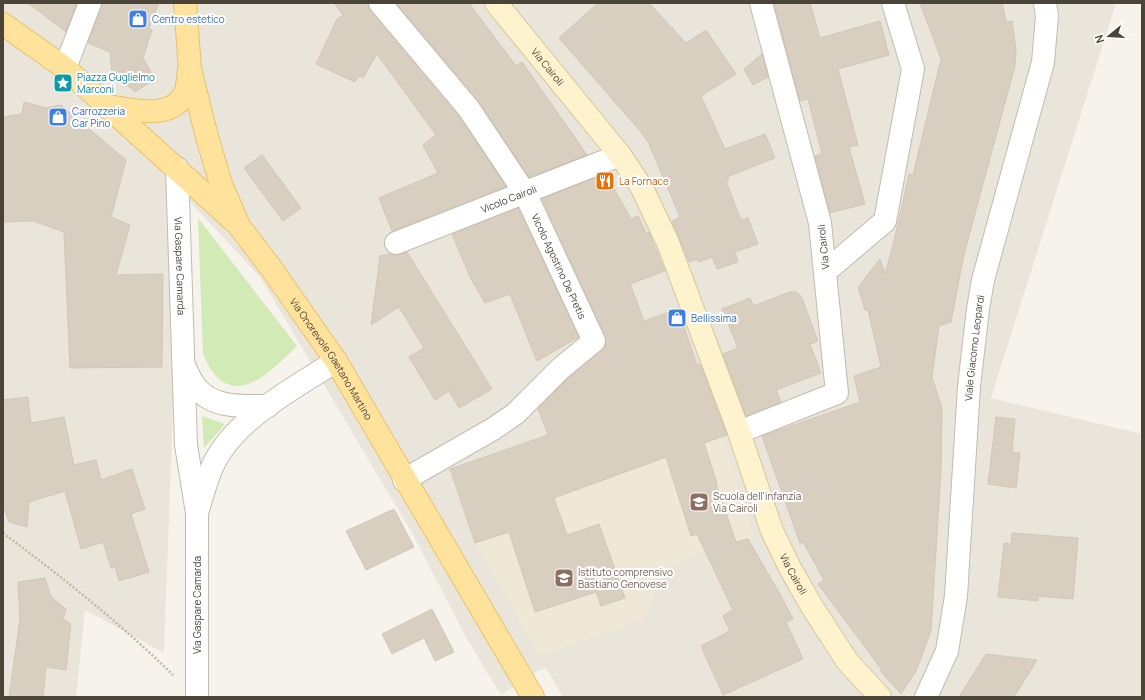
<svg xmlns="http://www.w3.org/2000/svg" width="1145" height="700" font-family="Manrope,sans-serif">
<rect width="100%" height="100%" fill="#f6f3ec"/>
<path fill="#eae5da" d="M 3,3 L 1116,3 L 991,398 L 1142,434 L 1142,697 L 563,697 L 546,668 L 536,672 L 501,695 L 467,639 L 412,533 L 260,277 L 181,192 L 164,653 L 85,610 L 76,697 L 3,697 Z"/>
<path fill="#efe8d6" d="M 551,419 L 578,489 L 722,437 L 754,537 L 705,551 L 665,568 L 644,619 L 545,654 L 539,653 L 475,543 L 450,469 L 547,436 L 543,422 Z"/>
<g fill="#d2eab5">
<path d="M 198,218 L 297,346 C 266,377 228,414 203,354 Z"/>
<path d="M 202,416 L 225,424 L 204,448 Z"/>
</g>
<g fill="#d8cfc1" stroke="#d3c7b4">
<path d="M 28,3 L 77,3 L 66,32 Z"/>
<path d="M 102,3 L 159,3 L 149,28 L 152,30 L 143,58 L 155,79 L 135,92 L 112,73 L 110,52 L 88,43 Z"/>
<path d="M 334,3 L 368,3 L 370,11 L 459,117 L 506,186 L 392,231 L 379,198 L 438,173 L 423,145 L 436,135 L 377,54 L 363,78 L 359,76 L 355,82 L 316,64 L 337,19 L 343,15 Z"/>
<path d="M 396,3 L 469,3 L 516,66 L 522,62 L 587,155 L 529,177 L 479,101 Z"/>
<path d="M 598,3 L 649,3 L 686,43 L 706,30 L 736,74 L 701,96 L 725,149 L 765,134 L 775,158 L 727,177 L 729,180 L 726,181 L 741,220 L 748,218 L 758,244 L 735,252 L 738,262 L 717,269 L 712,257 L 698,262 L 697,259 L 689,262 L 672,221 L 680,217 L 648,142 L 640,131 L 559,38 Z"/>
<path d="M 774,3 L 810,3 L 820,38 L 880,21 L 889,55 L 838,69 L 858,145 L 849,147 L 865,204 L 830,213 L 815,156 L 822,154 L 808,99 L 800,101 Z"/>
<path d="M 920,3 L 1002,3 L 1006,22 L 1012,21 L 1016,50 L 1015,66 L 964,254 L 951,322 L 939,326 L 932,377 L 942,409 L 941,470 L 931,631 L 916,671 L 901,694 L 880,671 L 882,670 L 818,584 L 824,580 L 803,542 L 800,543 L 762,436 L 860,402 L 854,376 L 881,367 L 868,310 L 865,310 L 858,287 L 880,259 L 885,274 L 894,241 L 909,174 L 913,175 L 941,59 Z"/>
<path d="M 762,54 L 768,77 L 753,85 L 744,69 Z"/>
<path d="M 24,102 L 46,108 L 61,105 L 126,160 L 111,217 L 130,225 L 116,275 L 163,274 L 162,367 L 70,368 L 64,232 L 33,221 L 3,222 L 3,117 L 22,114 Z"/>
<path d="M 262,155 L 301,208 L 283,221 L 244,168 Z"/>
<path d="M 606,174 L 631,219 L 638,216 L 646,233 L 649,232 L 665,271 L 630,284 L 644,321 L 678,309 L 697,365 L 700,364 L 727,435 L 704,443 L 717,483 L 716,483 L 736,542 L 748,539 L 781,596 L 793,619 L 786,622 L 803,659 L 723,695 L 701,646 L 730,631 L 723,616 L 733,610 L 697,534 L 691,536 L 666,457 L 554,498 L 567,535 L 599,524 L 625,598 L 601,606 L 596,592 L 535,612 L 509,532 L 475,543 L 450,469 L 548,435 L 538,409 L 568,378 L 605,347 L 605,336 L 542,199 Z"/>
<path d="M 518,208 L 579,337 L 537,361 L 510,294 L 485,303 L 471,279 L 452,234 Z"/>
<path d="M 407,252 L 492,389 L 459,408 L 449,391 L 435,400 L 409,357 L 424,348 L 399,307 L 371,325 L 380,256 L 390,254 L 400,255 Z"/>
<path d="M 790,292 L 797,292 L 802,298 L 818,341 L 810,344 L 821,373 L 776,390 L 781,402 L 746,416 L 723,354 L 738,348 L 722,309 L 750,298 L 753,306 Z"/>
<path d="M 28,397 L 31,423 L 64,417 L 74,465 L 96,460 L 101,480 L 132,469 L 145,509 L 131,514 L 149,572 L 119,581 L 115,567 L 111,568 L 103,542 L 81,549 L 65,491 L 29,502 L 27,527 L 9,522 L 3,504 L 3,400 Z"/>
<path d="M 996,417 L 1015,419 L 1012,452 L 1020,453 L 1016,488 L 988,484 Z"/>
<path d="M 394,509 L 414,547 L 366,570 L 346,531 Z"/>
<path d="M 1012,533 L 1078,538 L 1073,599 L 1038,596 L 1038,601 L 998,597 L 1004,543 L 1011,544 Z"/>
<path d="M 45,578 L 51,597 L 66,609 L 63,619 L 71,624 L 66,670 L 46,667 L 43,697 L 9,697 L 20,619 L 18,582 Z"/>
<path d="M 432,609 L 454,652 L 435,661 L 424,638 L 392,654 L 382,634 Z"/>
<path d="M 986,654 L 1037,660 L 1014,697 L 959,697 Z"/>
</g>
<g fill="none" stroke-linecap="round" stroke-linejoin="round">
<g stroke="#c2bbae" stroke-width="24">
<g id="street">
<path id="s1" d="M 380,3 L 469,109 L 525,193 L 594,341 L 560,369 L 515,414 L 493,429 L 404,480"/>
<path d="M 65,68 L 90,3"/>
<path id="s2" d="M 177,168 L 186,445 L 197,513 L 197,697"/>
<path id="s3" d="M 396,243 L 620,155"/>
<path d="M 825,272 L 885,221 L 913,69 L 893,3"/>
<path d="M 184,365 C 187,372 191,381 196,387 C 213,409 243,406 268,406"/>
<path d="M 739,432 L 837,393 L 820,223 L 761,3"/>
<path d="M 198,510 C 203,494 207,476 215,461 C 238,417 295,388 336,361"/>
<path id="s4" d="M 926,697 L 947,651 L 956,596 L 969,386 L 978,309 L 983,280 L 1043,62 L 1047,16 L 1045,3"/>
</g>
</g>
<g stroke="#d6c79b" stroke-width="24">
<g id="secondary">
<path id="s5" d="M 496,3 L 620,155 L 642,188 L 668,243 L 739,432 L 772,531 L 790,568 L 811,605 L 847,661 L 880,697"/>
</g>
</g>
<g stroke="#e6c16a" stroke-width="24">
<g id="primary">
<path id="s6" d="M 185,3 L 190,69 L 207,137 L 221,184 L 239,226 L 271,268 L 336,361 L 533,697"/>
<path d="M 3,24 L 65,68 L 234,221"/>
<path d="M 106,106 C 130,109 169,121 184,95 C 188,88 188,77 189,70"/>
</g>
</g>
<path stroke="#c4b79f" stroke-width="2.5" stroke-dasharray="2 2" stroke-linecap="butt" d="M 3,533 C 62,577 121,624 173,675"/>
<use href="#street" stroke="#fff" stroke-width="22"/>
<use href="#secondary" stroke="#fff3cd" stroke-width="22"/>
<use href="#primary" stroke="#ffe39c" stroke-width="22"/>
</g>
<defs>
<g id="shop-square" transform="scale(1)"><rect x="-9" y="-9" width="18" height="18" rx="4" fill="#3f7fe0" stroke="#fff"/><path d="M-5-2.5h2.3a2.7 3.5 0 0 1 5.4 0H5L5.5 6h-11ZM-1.5-2.5h3a1.5 2.3 0 0 0-3 0Z" fill="#fff"/></g>
<g id="sight-square" transform="scale(1)"><rect x="-9" y="-9" width="18" height="18" rx="4" fill="#0f9aa8" stroke="#fff"/><path d="M0-6L1.8-2.2L6-1.7L2.9 1.2L3.7 5.4L0 3.3L-3.7 5.4L-2.9 1.2L-6-1.7L-1.8-2.2Z" fill="#fff"/></g>
<g id="restaurant-square" transform="scale(1)"><rect x="-9" y="-9" width="18" height="18" rx="4" fill="#e8710a" stroke="#fff"/><path d="M-5-6h1v4h1v-4h1v4h1v-4h1v5L-1.5 .5V6h-2V.5L-5-1ZM5-6V6H3V1.5H1.5Q1.5-4 5-6Z" fill="#fff"/></g>
<g id="school-square" transform="scale(1)"><rect x="-9" y="-9" width="18" height="18" rx="4" fill="#8d6e63" stroke="#fff"/><path d="M0-5L7-2L0 1L-7-2ZM-4 1L0 2.5L4 1V4Q0 6-4 4Z" fill="#fff"/></g>
</defs>
<g fill-rule="evenodd">
<use href="#shop-square" x="138" y="19"/>
<use href="#sight-square" x="63" y="83"/>
<use href="#shop-square" x="58" y="117"/>
<use href="#restaurant-square" x="605" y="181"/>
<use href="#shop-square" x="677" y="318"/>
<use href="#school-square" x="699" y="502"/>
<use href="#school-square" x="564" y="578"/>
</g>
<g text-anchor="middle" stroke-width="4" stroke-linejoin="round" paint-order="stroke">
<g font-size="10" fill="#366cbe" stroke="#fff" text-anchor="start">
<text x="152" y="23">Centro estetico</text>
<text x="72" y="115">Carrozzeria<tspan x="72" dy="12">Car Pino</tspan></text>
<text x="691" y="322">Bellissima</text>
</g>
<g font-size="10" fill="#4b4439" stroke="#fff">
<text dy="4" stroke="none"><textPath href="#s5" startOffset="82">Via Cairoli</textPath></text>
<text dy="4" stroke="none"><textPath href="#s3" startOffset="121">Vicolo Cairoli</textPath></text>
<text transform="translate(823 247) rotate(-96)" y="4">Via Cairoli</text>
<text dy="4" stroke="none"><textPath href="#s2" startOffset="98">Via Gaspare Camarda</textPath></text>
<text dy="4" stroke="none"><textPath href="#s1" startOffset="320">Vicolo Agostino De Pretis</textPath></text>
<text dy="4" stroke="none"><textPath href="#s4" startOffset="355">Viale Giacomo Leopardi</textPath></text>
<text dy="4" stroke="none"><textPath href="#s6" startOffset="393">Via Onorevole Gaetano Martino</textPath></text>
<text dy="4" stroke="none"><textPath href="#s5" startOffset="651">Via Cairoli</textPath></text>
<text transform="translate(197 605) rotate(-90)" y="4">Via Gaspare Camarda</text>
</g>
<g font-size="10" fill="#0d838f" stroke="#fff" text-anchor="start">
<text x="77" y="81">Piazza Guglielmo<tspan x="77" dy="12">Marconi</tspan></text>
</g>
<g font-size="10" fill="#c56008" stroke="#fff" text-anchor="start">
<text x="619" y="185">La Fornace</text>
</g>
<g font-size="10" fill="#785e54" stroke="#fff" text-anchor="start">
<text x="713" y="500">Scuola dell'infanzia<tspan x="713" dy="12">Via Cairoli</tspan></text>
<text x="578" y="576">Istituto comprensivo<tspan x="578" dy="12">Bastiano Genovese</tspan></text>
</g>
</g>
<rect width="1145" height="700" fill="none" stroke="#4b4439" stroke-width="8"/>
<g transform="translate(1109 36) rotate(252)" stroke="#ffffff" stroke-width="3" paint-order="stroke">
<path d="M0-3L7 15L0 10L-7 15Z" fill="#4b4439"/>
<text y="-6" font-size="11" font-weight="bold" text-anchor="middle" fill="#4b4439">N</text>
</g>
</svg>
